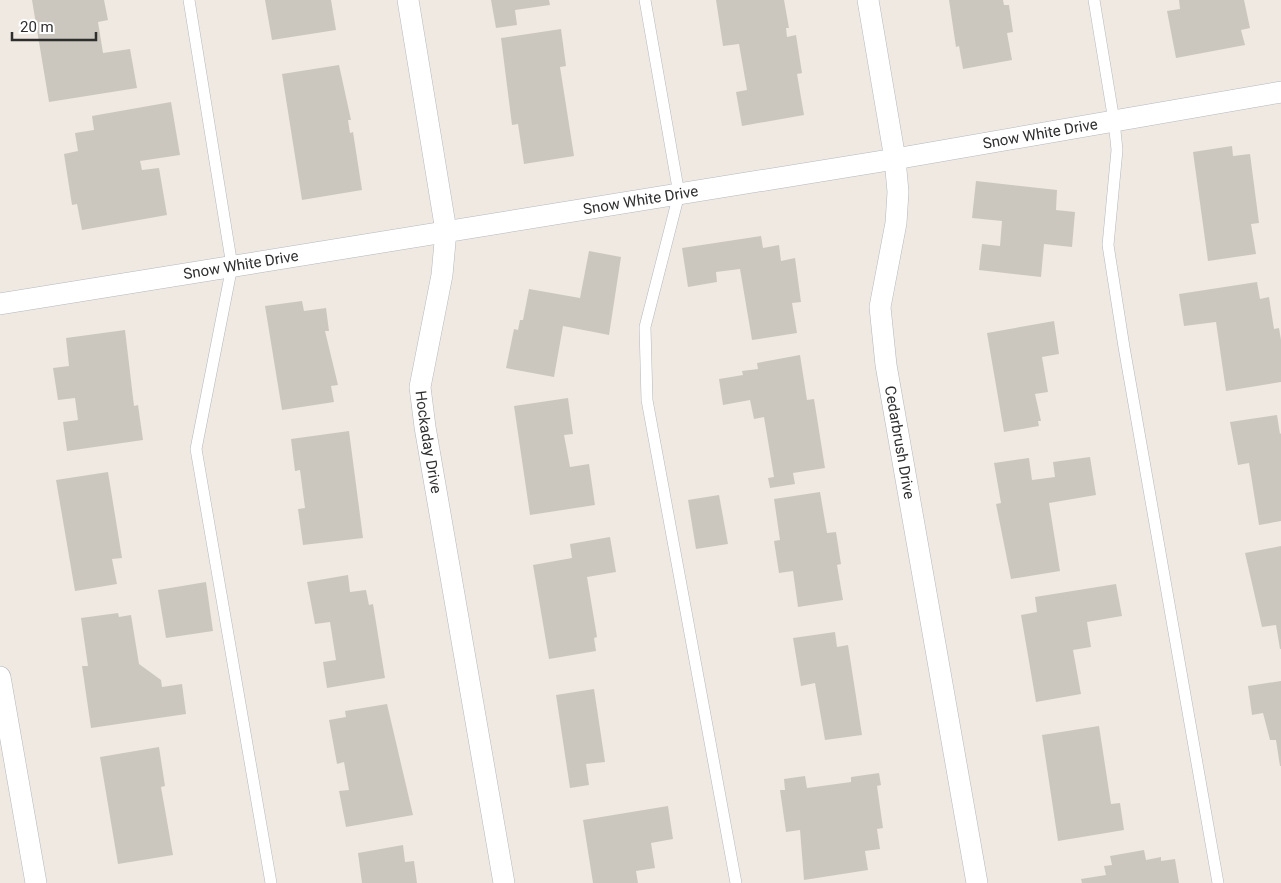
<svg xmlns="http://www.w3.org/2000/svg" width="1281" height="883" font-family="Roboto,sans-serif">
<rect width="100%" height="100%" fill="#efe9e1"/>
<g fill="#cbc7bf">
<path d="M 32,0 L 104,0 L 108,20 L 98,22 L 103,53 L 130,49 L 137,88 L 49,102 Z"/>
<path d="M 265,0 L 331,0 L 336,30 L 272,40 Z"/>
<path d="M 491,0 L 549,0 L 550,5 L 515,10 L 517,25 L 496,28 Z"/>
<path d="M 716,0 L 784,0 L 789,28 L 786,28 L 787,37 L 796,35 L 802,73 L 797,74 L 804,115 L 742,126 L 736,92 L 747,90 L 739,44 L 723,46 Z"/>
<path d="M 949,0 L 1003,0 L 1004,5 L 1009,5 L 1013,32 L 1007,33 L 1012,60 L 963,69 L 959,46 L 956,47 Z"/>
<path d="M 1179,0 L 1244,0 L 1250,28 L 1241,30 L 1245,45 L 1176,58 L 1167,11 L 1180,9 Z"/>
<path d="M 561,29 L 566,66 L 560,67 L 574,156 L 524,164 L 518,124 L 512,125 L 501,38 Z"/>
<path d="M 339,65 L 351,120 L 348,120 L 350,133 L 353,132 L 362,190 L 302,200 L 282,74 Z"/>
<path d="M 171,102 L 180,155 L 140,161 L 142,170 L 159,168 L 167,215 L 82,230 L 77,204 L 72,205 L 64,154 L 78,151 L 75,133 L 94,130 L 92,116 Z"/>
<path d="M 1232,146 L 1233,156 L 1250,154 L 1259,223 L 1251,224 L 1256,254 L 1208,261 L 1193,152 Z"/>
<path d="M 976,181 L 1057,190 L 1056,210 L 1075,212 L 1072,247 L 1044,244 L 1041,277 L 979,270 L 982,244 L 1000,246 L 1002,221 L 972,218 Z"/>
<path d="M 761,236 L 763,248 L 779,245 L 781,261 L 795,258 L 801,302 L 792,303 L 797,333 L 752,340 L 740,269 L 716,272 L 717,282 L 688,287 L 682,248 Z"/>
<path d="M 589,251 L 621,257 L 609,335 L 563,326 L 554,377 L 506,368 L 514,329 L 518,330 L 520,320 L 523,320 L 529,289 L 580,298 Z"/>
<path d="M 1257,282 L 1260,299 L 1269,297 L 1274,329 L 1279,328 L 1281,340 L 1281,382 L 1226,391 L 1216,322 L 1184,326 L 1179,294 Z"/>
<path d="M 302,301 L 304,311 L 326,308 L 329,331 L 325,331 L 338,385 L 331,386 L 334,402 L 282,410 L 265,306 Z"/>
<path d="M 1054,321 L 1059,354 L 1042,357 L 1048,392 L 1035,394 L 1041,421 L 1038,421 L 1039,426 L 1004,432 L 987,333 Z"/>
<path d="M 125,330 L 134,406 L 138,405 L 143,440 L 67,451 L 63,422 L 78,420 L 75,398 L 58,400 L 53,368 L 69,366 L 66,338 Z"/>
<path d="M 800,355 L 807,400 L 814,399 L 825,468 L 793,473 L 795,484 L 770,488 L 768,478 L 774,477 L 764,417 L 754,419 L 750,400 L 723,405 L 719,379 L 743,375 L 742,371 L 758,369 L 757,363 Z"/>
<path d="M 568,398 L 573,434 L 564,435 L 570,467 L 589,464 L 595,505 L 530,515 L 514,406 Z"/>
<path d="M 1277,415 L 1280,434 L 1281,433 L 1281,521 L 1259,525 L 1249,463 L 1238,465 L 1230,422 Z"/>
<path d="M 349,431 L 363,538 L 303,545 L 298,509 L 305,508 L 300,470 L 295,471 L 291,439 Z"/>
<path d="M 1090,457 L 1096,495 L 1049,503 L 1060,571 L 1011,579 L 996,504 L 1001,503 L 994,463 L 1029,458 L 1032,480 L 1055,477 L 1053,462 Z"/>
<path d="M 108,472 L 122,558 L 112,559 L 117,584 L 75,591 L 56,480 Z"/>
<path d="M 820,492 L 827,533 L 836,532 L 841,564 L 837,565 L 843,600 L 798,607 L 793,571 L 779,573 L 774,541 L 780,540 L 774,499 Z"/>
<path d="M 719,495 L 728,544 L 696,549 L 688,500 Z"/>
<path d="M 610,537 L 616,572 L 587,577 L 597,637 L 594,638 L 596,651 L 549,659 L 533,565 L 572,558 L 570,544 Z"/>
<path d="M 1281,546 L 1281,649 L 1280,649 L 1276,625 L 1262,627 L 1245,553 Z"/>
<path d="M 348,575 L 350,592 L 366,590 L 369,605 L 373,604 L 385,678 L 327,688 L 323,662 L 336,660 L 330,622 L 315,624 L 307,582 Z"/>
<path d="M 206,582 L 213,631 L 166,638 L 158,590 Z"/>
<path d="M 1116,584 L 1122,616 L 1087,622 L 1091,647 L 1073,650 L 1081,694 L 1036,702 L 1021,615 L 1037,612 L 1035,597 Z"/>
<path d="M 118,613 L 119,617 L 131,615 L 139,664 L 161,680 L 162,687 L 182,684 L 186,714 L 91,728 L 82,666 L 88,666 L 81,618 Z"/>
<path d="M 835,632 L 837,647 L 848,645 L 862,735 L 825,740 L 815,683 L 801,686 L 793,638 Z"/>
<path d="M 1281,681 L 1281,766 L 1280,766 L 1276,740 L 1270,740 L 1263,713 L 1252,715 L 1248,686 Z"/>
<path d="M 594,689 L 605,762 L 586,764 L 589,785 L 570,788 L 556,695 Z"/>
<path d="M 387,704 L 413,815 L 346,827 L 339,791 L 349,790 L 344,762 L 337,764 L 329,720 L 346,717 L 345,711 Z"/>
<path d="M 1099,726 L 1111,804 L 1120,803 L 1124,830 L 1058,841 L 1042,735 Z"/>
<path d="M 159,747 L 165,786 L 161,787 L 173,855 L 118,864 L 100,757 Z"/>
<path d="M 879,773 L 881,785 L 877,786 L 883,828 L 877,829 L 880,849 L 865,851 L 868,870 L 804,880 L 800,830 L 786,832 L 780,790 L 785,790 L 784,779 L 805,776 L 807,788 L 851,782 L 851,777 Z"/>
<path d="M 668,806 L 673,839 L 651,843 L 655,868 L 636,871 L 638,883 L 593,883 L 583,820 Z"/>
<path d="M 403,845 L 405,862 L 414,861 L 417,883 L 362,883 L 358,853 Z"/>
<path d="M 1144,850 L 1146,860 L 1161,857 L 1161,861 L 1175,859 L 1179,883 L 1082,883 L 1081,879 L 1106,875 L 1104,866 L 1112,865 L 1110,856 Z"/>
</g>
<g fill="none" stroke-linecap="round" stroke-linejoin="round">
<g stroke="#b4b7c1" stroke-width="12">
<g id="service">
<path d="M 189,0 L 232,266 L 196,449 L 271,883"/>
<path d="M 645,0 L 679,194 L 645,327 L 647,400 L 736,883"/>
<path d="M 1094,0 L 1114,121 L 1117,150 L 1108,245 L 1124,347 L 1218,883"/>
</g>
</g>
<g stroke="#b4b7c1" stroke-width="22">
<g id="minor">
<path id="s1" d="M 408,0 L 446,231 L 442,275 L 420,387 L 425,427 L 504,883"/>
<path id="s2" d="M 868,0 L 895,159 L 898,192 L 896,223 L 880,307 L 886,365 L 977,883"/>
<path id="s3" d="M 0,304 L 895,159 L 1281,92"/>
<path d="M 0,677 L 36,883"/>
</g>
</g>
<use href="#service" stroke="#fff" stroke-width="11"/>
<use href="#minor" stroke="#fff" stroke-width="21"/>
</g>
<g text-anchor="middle" stroke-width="4.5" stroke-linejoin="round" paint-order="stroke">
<g font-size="15" fill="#2e2e2e" stroke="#fff">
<text dy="5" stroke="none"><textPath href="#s3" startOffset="1054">Snow White Drive</textPath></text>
<text dy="5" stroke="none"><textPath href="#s3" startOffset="649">Snow White Drive</textPath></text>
<text dy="5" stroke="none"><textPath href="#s3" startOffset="244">Snow White Drive</textPath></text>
<text dy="5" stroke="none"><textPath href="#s1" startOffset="448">Hockaday Drive</textPath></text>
<text dy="5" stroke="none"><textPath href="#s2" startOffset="448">Cedarbrush Drive</textPath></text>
</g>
</g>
<path d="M12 32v8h84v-8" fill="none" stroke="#2e2e2e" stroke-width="2.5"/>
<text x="20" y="32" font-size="15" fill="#2e2e2e" stroke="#ffffff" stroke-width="4" paint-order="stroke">20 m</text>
</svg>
